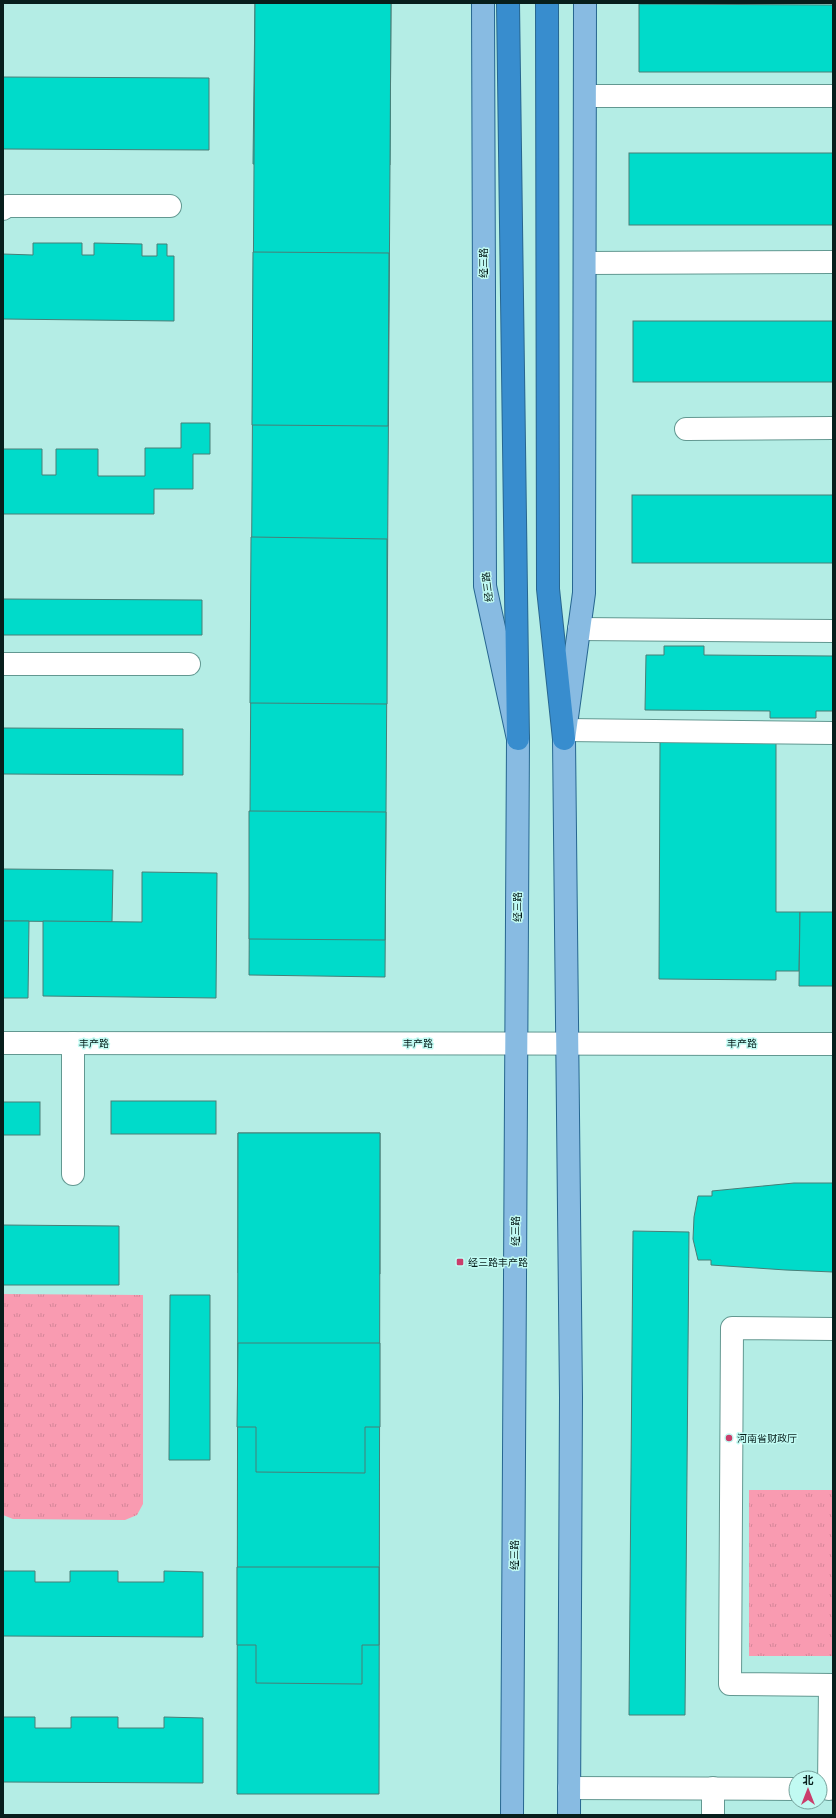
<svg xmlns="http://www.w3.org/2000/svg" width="836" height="1818" font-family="Helvetica,'Noto Sans SC',sans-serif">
<defs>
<pattern id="grass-tufts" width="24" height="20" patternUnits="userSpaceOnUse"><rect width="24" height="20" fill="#f99bb1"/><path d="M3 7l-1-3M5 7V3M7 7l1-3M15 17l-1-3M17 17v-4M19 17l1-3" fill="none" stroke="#d48598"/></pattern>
</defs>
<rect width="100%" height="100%" fill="#b4ede5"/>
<g fill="url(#grass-tufts)">
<path d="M 3,1294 L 143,1295 L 143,1504 L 137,1515 L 125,1520 L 13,1519 L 3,1515 Z"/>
<rect x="749" y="1490" width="84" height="166"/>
</g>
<g fill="#00dbca" stroke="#487e77">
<path d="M 255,3 L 391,3 L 390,165 L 253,164 Z"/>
<path d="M 255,3 L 391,3 L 385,977 L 249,975 Z"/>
<path d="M 639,4 L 833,5 L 833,72 L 639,72 Z"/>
<path d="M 3,77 L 209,78 L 209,150 L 3,149 Z"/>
<rect x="629" y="153" width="204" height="72"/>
<path d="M 33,243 L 82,243 L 82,255 L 94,255 L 94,243 L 142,244 L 142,256 L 157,256 L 157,244 L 167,244 L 167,256 L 174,256 L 174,321 L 3,319 L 3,254 L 33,255 Z"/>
<path d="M 253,252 L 389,253 L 388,426 L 252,425 Z"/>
<rect x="633" y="321" width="200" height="61"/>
<path d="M 181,423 L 210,423 L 210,454 L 193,454 L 193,489 L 154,489 L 154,514 L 3,514 L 3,449 L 42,449 L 42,475 L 56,475 L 56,449 L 98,449 L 98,476 L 145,476 L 145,448 L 181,448 Z"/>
<rect x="632" y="495" width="201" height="68"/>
<path d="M 251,537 L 387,539 L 387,704 L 250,703 Z"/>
<path d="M 3,599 L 202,600 L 202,635 L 3,635 Z"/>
<path d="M 664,646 L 704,646 L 704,655 L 833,656 L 833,711 L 816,711 L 816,718 L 770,718 L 770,711 L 645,710 L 646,655 L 664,655 Z"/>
<path d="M 3,728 L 183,729 L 183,775 L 3,774 Z"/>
<path d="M 660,740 L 776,740 L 776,912 L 800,912 L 799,971 L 776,971 L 776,980 L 659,979 Z"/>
<path d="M 249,811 L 386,812 L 385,940 L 249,939 Z"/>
<path d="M 3,869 L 113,870 L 112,922 L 3,921 Z"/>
<path d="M 142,872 L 217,873 L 216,998 L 43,996 L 43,921 L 142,922 Z"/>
<path d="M 800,912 L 833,912 L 833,986 L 799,986 Z"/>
<path d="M 3,921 L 29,921 L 28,998 L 3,998 Z"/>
<rect x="111" y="1101" width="105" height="33"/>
<rect x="3" y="1102" width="37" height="33"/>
<path d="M 238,1133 L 380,1133 L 380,1274 L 238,1273 Z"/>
<path d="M 238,1133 L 380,1133 L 379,1794 L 237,1794 Z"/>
<path d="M 794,1183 L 833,1183 L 833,1272 L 786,1270 L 711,1265 L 711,1260 L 698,1260 L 693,1239 L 694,1217 L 698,1196 L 712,1196 L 712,1191 Z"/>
<path d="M 3,1225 L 119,1226 L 119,1285 L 3,1285 Z"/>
<path d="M 633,1231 L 689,1232 L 685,1715 L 629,1715 Z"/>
<path d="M 170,1295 L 210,1295 L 210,1460 L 169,1460 Z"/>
<path d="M 238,1343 L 380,1343 L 380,1427 L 365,1427 L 365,1473 L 256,1472 L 256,1427 L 237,1427 Z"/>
<path d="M 237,1567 L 379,1567 L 379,1645 L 362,1645 L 362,1684 L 256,1683 L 256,1645 L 237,1645 Z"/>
<path d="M 3,1571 L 35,1571 L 35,1582 L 70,1582 L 70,1571 L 118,1571 L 118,1582 L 164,1582 L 164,1571 L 203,1572 L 203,1637 L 3,1636 Z"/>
<path d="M 3,1717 L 35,1717 L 35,1728 L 71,1728 L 71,1717 L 118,1717 L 118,1728 L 164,1728 L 164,1717 L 203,1718 L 203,1783 L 3,1782 Z"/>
</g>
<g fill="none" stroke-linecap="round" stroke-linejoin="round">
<g stroke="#629891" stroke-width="24">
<g id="minor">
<path d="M 585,96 L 833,96"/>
<path d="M 3,209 L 7,206 L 170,206"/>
<path d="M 585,263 L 833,262"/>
<path d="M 686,429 L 833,428"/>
<path d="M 579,629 L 833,631"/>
<path d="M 3,664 L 189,664"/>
<path d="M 566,730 L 833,733"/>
<path d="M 3,1043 L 833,1044"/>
<path d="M 73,1174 L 73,1043"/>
<path d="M 833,1329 L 732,1328 L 730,1684 L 833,1685"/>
<path d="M 569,1788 L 796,1789"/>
<path d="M 829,1789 L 830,1685"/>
<path d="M 713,1815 L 713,1788"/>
</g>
</g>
<g stroke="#276690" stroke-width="24">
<g id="major">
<path d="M 483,3 L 485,586 L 518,739 L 512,1815"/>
<path d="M 569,1815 L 571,1397 L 564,739 L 584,593 L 585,3"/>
</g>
</g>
<g stroke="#276690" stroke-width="24">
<g id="highway">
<path d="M 508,3 L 518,739"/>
<path d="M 547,3 L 548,589 L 564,739"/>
</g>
</g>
<use href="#minor" stroke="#fff" stroke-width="22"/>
<use href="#major" stroke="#88bbe2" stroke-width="22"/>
<use href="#highway" stroke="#388dce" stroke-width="22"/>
</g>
<g fill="#ca3d6b" stroke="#c1faf2" stroke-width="1.5">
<rect x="456" y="1258" width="8" height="8" rx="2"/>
<circle cx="729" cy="1438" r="4"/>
</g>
<g text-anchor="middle" stroke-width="3" stroke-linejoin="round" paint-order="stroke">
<g font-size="10" fill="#071e1c" stroke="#c1faf2">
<text transform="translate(483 263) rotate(-90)" y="4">经三路</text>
<text transform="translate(487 587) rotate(-97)" y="4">经三路</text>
<text transform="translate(517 907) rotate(-90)" y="4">经三路</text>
<text x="94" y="1047">丰产路</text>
<text x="418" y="1047">丰产路</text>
<text x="742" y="1047">丰产路</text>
<text transform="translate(515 1231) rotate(-90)" y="4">经三路</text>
<text transform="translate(514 1555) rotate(-90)" y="4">经三路</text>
</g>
<g font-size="10" fill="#071e1c" stroke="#c1faf2" text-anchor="start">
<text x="468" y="1266">经三路丰产路</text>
<text x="737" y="1442">河南省财政厅</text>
</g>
</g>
<rect width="836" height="1818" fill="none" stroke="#071e1c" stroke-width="8"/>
<g transform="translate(808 1790)"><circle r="19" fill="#c1faf2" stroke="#77a29c"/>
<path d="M0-3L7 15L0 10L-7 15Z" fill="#ca3d6b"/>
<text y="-6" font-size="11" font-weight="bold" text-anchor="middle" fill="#071e1c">北</text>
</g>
</svg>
